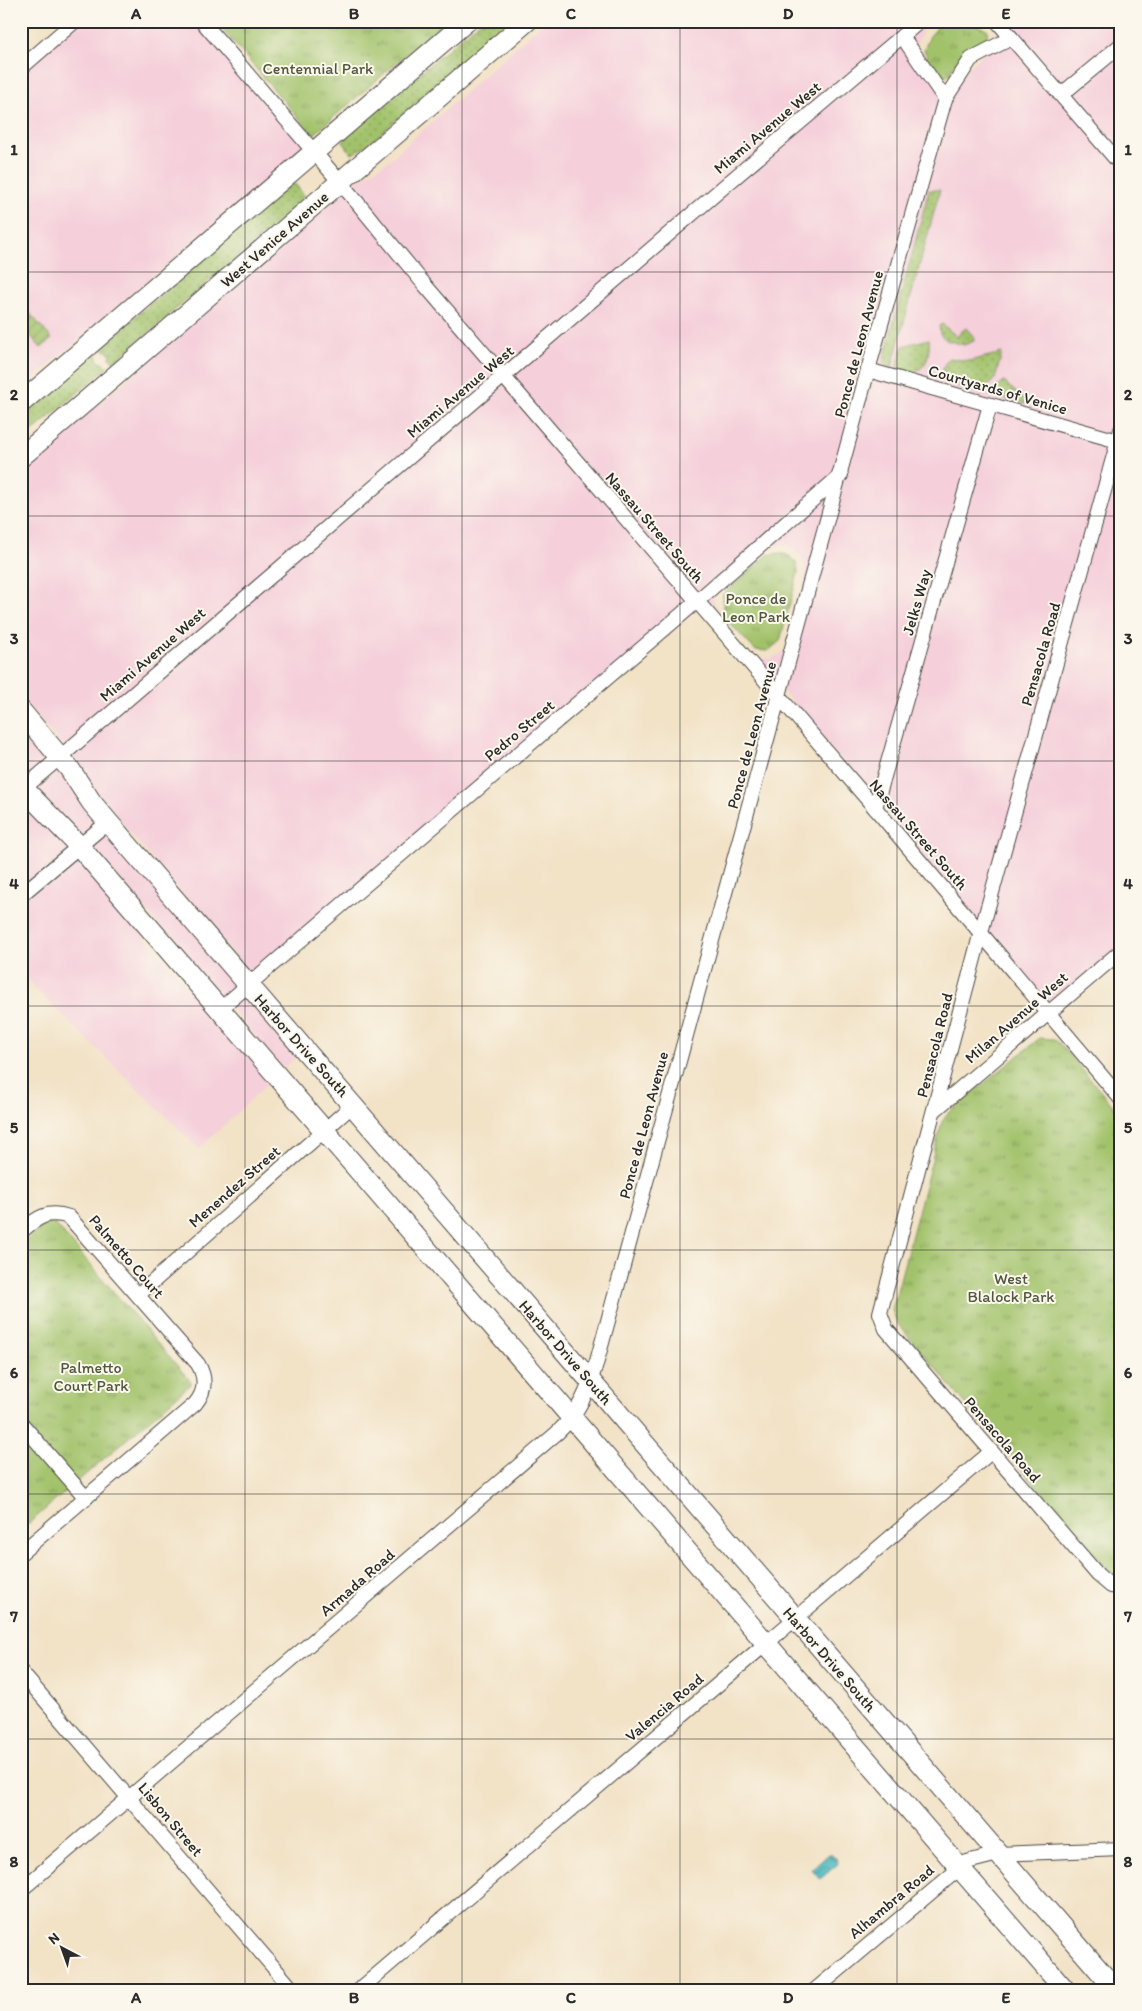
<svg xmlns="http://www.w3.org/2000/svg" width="1142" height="2011" font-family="Itim,sans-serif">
<defs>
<pattern id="grass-dots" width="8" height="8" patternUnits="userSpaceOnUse" patternTransform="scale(1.25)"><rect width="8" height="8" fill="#a2c26a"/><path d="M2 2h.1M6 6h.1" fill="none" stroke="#849e57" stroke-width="1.8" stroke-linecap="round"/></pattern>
<pattern id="park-tufts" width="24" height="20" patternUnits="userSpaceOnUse" patternTransform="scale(1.25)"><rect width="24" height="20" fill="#a2c26a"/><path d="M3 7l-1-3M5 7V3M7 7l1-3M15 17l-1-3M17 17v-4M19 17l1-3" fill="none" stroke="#849e57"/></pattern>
<pattern id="garden-furrows" width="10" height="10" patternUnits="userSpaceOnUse" patternTransform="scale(1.25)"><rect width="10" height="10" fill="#a2c26a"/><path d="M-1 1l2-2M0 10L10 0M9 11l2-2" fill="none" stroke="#849e57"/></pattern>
<pattern id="water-waves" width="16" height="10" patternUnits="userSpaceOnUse" patternTransform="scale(1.25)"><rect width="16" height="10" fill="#44b4bb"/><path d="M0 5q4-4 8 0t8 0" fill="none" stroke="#399398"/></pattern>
</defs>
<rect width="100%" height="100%" fill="#fbf7ec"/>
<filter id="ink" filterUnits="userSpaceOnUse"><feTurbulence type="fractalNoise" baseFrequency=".02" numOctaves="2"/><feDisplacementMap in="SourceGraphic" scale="10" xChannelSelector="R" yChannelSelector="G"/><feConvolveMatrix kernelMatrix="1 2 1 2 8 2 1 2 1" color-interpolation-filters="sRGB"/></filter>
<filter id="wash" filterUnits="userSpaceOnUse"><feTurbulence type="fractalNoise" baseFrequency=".0096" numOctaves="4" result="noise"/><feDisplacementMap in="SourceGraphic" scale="20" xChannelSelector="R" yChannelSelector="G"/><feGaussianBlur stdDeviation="1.12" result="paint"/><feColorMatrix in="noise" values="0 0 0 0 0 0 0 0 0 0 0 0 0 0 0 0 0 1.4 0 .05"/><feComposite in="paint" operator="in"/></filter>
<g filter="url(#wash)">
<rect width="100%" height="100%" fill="#f2e2c6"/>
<g fill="#f5cfda">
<path d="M 65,21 L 204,21 L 310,143 L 21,389 L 21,59 Z"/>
<path d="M 545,21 L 931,21 L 923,30 L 915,49 L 943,85 L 951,84 L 996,42 L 997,31 L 995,25 L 989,21 L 1121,21 L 1121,948 L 1049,1005 L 755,658 L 770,659 L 782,653 L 787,647 L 806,576 L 804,562 L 799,554 L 793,548 L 782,544 L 763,549 L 716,588 L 713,606 L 716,619 L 703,605 L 255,979 L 100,798 L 74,759 L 21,697 L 21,471 L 357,180 L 386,163 Z"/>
<path d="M 21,726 L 298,1055 L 283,1069 L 86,840 L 21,772 Z"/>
<path d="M 21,800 L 57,836 L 269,1082 L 199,1149 L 35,988 L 21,968 Z"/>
</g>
<g fill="url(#grass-dots)" stroke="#66764a">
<path d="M 481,21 L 512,21 L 366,146 L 352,154 L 343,142 L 348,134 Z"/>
<path d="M 295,184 L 304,195 L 298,205 L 114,362 L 110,358 L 111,354 L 100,347 L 290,185 Z"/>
<path d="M 929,190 L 940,190 L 891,370 L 883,362 Z"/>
<path d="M 942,324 L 956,336 L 966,328 L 974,337 L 974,341 L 964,345 L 946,340 L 940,334 L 939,326 Z"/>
<path d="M 929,339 C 930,344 929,349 928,355 C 925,373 911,374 896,371 L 903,346 Z"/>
<path d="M 94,351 L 98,356 L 97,360 L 108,367 L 21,441 L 21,414 Z"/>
<path d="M 1002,353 L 995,379 L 980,393 C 964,388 928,383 949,358 L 969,361 Z"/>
<path d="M 1003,381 L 1026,401 L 1026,404 L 989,395 Z"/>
</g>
<g fill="url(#park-tufts)" stroke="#66764a">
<path d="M 215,21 L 445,21 L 313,135 Z"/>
<path d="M 943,21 L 969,22 L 988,30 L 986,43 L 962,54 L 948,76 L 943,77 L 936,72 L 924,50 L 930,36 Z"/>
<path d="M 780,553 C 791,555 798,561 798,573 L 780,641 L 768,651 L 755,650 L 723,616 L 723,594 L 768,555 Z"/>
<path d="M 1040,1038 L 1054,1039 L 1061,1045 L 1121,1115 L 1121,1574 L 1113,1573 L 1104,1566 L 897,1323 L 892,1310 L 942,1122 L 948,1113 Z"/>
<path d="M 51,1219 L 192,1383 L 21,1530 L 21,1245 Z"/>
</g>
<path fill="url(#garden-furrows)" stroke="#66764a" d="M 21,303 L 52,339 L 41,348 L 21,325 Z"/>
<path fill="url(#water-waves)" stroke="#387073" d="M 829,1854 L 836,1857 L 838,1864 L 820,1879 L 812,1869 Z"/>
</g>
<g filter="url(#ink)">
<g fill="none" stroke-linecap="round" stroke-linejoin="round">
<g stroke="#494642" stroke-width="16">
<g id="street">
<path d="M 202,21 L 356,201 L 424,284 L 875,808 L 1121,1099"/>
<path d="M 997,21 L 1121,165"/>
<path d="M 21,68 L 75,21"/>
<path d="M 1062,94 L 1121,45"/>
<path d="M 945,99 L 971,59 L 1011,38"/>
<path d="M 868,370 L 1118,441"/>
<path d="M 1121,430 L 981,932 L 880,1313 L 886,1329 L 1098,1575 L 1111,1586 L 1121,1587"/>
<path d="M 23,789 L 727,184 L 920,21"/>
<path d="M 875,808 L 990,405"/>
<path d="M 21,895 L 108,822"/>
<path d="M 219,1010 L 696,602 L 841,475"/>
<path d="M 935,1110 L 1121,951"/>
<path d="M 21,1232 C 37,1217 48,1210 69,1217 L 198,1364 C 206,1378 206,1391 195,1404 L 21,1553"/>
<path d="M 138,1295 L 354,1104"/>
<path d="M 21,1423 L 86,1498"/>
<path d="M 21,1672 L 293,1990"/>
<path d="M 21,1890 L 557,1433 C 580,1412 588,1390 597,1361 L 868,370 L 945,99 L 902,36"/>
<path d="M 359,1990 L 991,1452"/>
<path d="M 815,1990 L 967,1862 L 998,1854 L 1121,1849"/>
</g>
</g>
<g stroke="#494642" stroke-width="22">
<g id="secondary">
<path d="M 21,403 L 467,21"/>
<path d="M 21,457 L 527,21"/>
<path d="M 21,711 L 69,768 L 92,803 L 108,822 L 1116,1990"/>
<path d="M 21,786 L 79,846 L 1065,1990"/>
</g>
</g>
<use href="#street" stroke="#fff" stroke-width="14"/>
<use href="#secondary" stroke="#fff" stroke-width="20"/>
</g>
</g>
<path fill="none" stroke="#2b2b2b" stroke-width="1" stroke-opacity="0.55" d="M 245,21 L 245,1990M 462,21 L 462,1990M 680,21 L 680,1990M 897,21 L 897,1990M 21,272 L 1121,272M 21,516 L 1121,516M 21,761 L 1121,761M 21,1006 L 1121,1006M 21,1250 L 1121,1250M 21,1494 L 1121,1494M 21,1739 L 1121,1739"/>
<g text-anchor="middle" stroke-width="4" stroke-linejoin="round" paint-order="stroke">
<g font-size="16" fill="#4f583e" stroke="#fbf7ec">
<text x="318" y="74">Centennial Park</text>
<text x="756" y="604">Ponce de<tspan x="756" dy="18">Leon Park</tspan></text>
<text x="1011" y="1284">West<tspan x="1011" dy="18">Blalock Park</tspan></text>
<text x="91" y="1373">Palmetto<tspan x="91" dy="18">Court Park</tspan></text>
</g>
<g font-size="16" fill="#2b2b2b" stroke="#fbf7ec">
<text transform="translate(767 127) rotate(-40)" y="6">Miami Avenue West</text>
<text transform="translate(274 239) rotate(-41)" y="6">West Venice Avenue</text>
<text transform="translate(858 344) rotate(-75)" y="6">Ponce de Leon Avenue</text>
<text transform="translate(998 389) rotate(16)" y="6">Courtyards of Venice</text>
<text transform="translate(460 391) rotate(-40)" y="6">Miami Avenue West</text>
<text transform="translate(655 527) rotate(49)" y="6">Nassau Street South</text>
<text transform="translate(916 602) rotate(-74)" y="6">Jelks Way</text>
<text transform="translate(152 654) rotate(-41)" y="6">Miami Avenue West</text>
<text transform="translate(1040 654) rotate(-74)" y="6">Pensacola Road</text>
<text transform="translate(519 730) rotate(-40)" y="6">Pedro Street</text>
<text transform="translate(751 735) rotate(-75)" y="6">Ponce de Leon Avenue</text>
<text transform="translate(919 834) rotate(49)" y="6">Nassau Street South</text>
<text transform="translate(1016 1017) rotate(-41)" y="6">Milan Avenue West</text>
<text transform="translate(302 1045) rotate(48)" y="6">Harbor Drive South</text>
<text transform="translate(934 1045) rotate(-76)" y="6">Pensacola Road</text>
<text transform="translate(643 1125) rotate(-75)" y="6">Ponce de Leon Avenue</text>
<text transform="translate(234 1186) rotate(-41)" y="6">Menendez Street</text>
<text transform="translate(127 1256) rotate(49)" y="6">Palmetto Court</text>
<text transform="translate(566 1352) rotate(49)" y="6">Harbor Drive South</text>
<text transform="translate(1003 1439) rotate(49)" y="6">Pensacola Road</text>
<text transform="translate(357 1582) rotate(-41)" y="6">Armada Road</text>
<text transform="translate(830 1659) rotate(49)" y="6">Harbor Drive South</text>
<text transform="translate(664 1707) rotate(-40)" y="6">Valencia Road</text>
<text transform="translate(171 1819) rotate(50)" y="6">Lisbon Street</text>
<text transform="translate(891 1901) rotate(-40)" y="6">Alhambra Road</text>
</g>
</g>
<rect width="1142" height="2011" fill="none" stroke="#fbf7ec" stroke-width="55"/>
<g transform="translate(62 1948) rotate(319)" stroke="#fbf7ec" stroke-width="4" paint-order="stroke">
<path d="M0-4L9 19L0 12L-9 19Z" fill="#2b2b2b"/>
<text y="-8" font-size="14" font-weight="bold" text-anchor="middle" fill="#2b2b2b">N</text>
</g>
<rect x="28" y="28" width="1086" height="1956" fill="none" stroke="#2b2b2b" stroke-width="2"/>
<g font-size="16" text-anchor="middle" font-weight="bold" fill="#2b2b2b">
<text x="136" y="19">A</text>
<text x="354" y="19">B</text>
<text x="571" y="19">C</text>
<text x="788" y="19">D</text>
<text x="1006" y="19">E</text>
<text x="14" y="155">1</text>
<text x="1128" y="155">1</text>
<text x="14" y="400">2</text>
<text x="1128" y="400">2</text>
<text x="14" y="644">3</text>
<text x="1128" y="644">3</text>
<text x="14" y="889">4</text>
<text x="1128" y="889">4</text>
<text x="14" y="1133">5</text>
<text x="1128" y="1133">5</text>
<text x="14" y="1378">6</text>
<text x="1128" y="1378">6</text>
<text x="14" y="1622">7</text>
<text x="1128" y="1622">7</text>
<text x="14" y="1867">8</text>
<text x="1128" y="1867">8</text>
<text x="136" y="2003">A</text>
<text x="354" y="2003">B</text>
<text x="571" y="2003">C</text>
<text x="788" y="2003">D</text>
<text x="1006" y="2003">E</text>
</g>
</svg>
